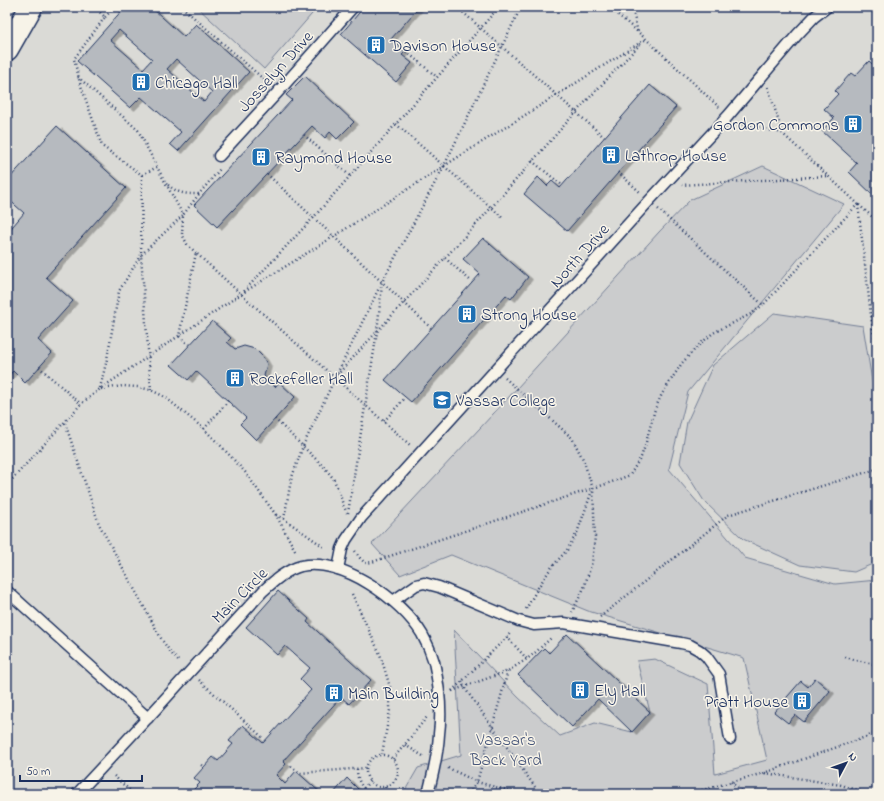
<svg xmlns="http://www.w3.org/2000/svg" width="884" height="801" font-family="'Indie Flower',sans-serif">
<defs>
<filter id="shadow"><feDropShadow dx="4.5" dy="2.5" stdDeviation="0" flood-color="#0004"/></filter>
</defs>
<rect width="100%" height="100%" fill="#eae7e0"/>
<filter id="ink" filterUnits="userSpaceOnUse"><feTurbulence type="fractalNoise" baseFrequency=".025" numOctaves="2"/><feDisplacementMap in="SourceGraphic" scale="8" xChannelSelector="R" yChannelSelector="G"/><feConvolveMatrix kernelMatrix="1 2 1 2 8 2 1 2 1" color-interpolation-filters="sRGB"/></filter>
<g filter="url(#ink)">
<rect fill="#dadad6" x="7" y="7" width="870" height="787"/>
<g fill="#cbcccd" stroke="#737e96">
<path d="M 197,7 L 318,7 L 264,69 Z"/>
<path d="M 763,166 L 844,204 L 688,392 L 669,469 L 745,558 L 835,584 L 877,580 L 877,794 L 403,794 L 418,768 L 461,755 L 454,630 L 518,697 L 560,736 L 595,723 L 632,732 L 650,712 L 637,661 L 655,659 L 708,684 L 715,774 L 767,760 L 744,658 L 588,611 L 451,555 L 400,575 L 372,544 L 507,399 L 659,232 L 690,200 Z"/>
<path d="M 774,313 L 863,326 L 874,393 L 877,395 L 877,562 L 854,572 L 800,565 L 743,539 L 704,501 L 680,463 L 687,422 L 713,365 Z"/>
</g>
<g fill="#b6babf" stroke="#1b2f5e" fill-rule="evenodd" filter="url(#shadow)">
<path d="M 125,7 L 151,7 L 184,37 L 196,24 L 249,72 L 178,151 L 170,144 L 181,132 L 141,97 L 130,108 L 77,61 ZM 119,30 L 152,59 L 143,69 L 110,40 ZM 176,59 L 212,92 L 204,102 L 167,69 Z"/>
<path d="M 364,7 L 419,7 L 391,39 L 406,51 L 402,55 L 412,63 L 396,82 L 341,34 Z"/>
<path d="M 869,61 L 877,68 L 877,196 L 876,198 L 849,172 L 857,163 L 822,131 L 834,118 L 824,109 L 838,94 L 835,91 L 851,73 L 855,76 Z"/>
<path d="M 305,76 L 354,122 L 337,139 L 330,132 L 325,138 L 312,126 L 217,227 L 194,205 L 292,100 L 286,95 Z"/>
<path d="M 650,85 L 676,107 L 567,231 L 524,194 L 538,177 L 547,186 L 552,181 L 560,188 Z"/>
<path d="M 57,126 L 126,188 L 46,277 L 73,301 L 38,340 L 52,353 L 25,383 L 13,371 L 7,378 L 7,233 L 24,213 L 7,198 L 7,181 Z"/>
<path d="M 483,238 L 528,277 L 511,299 L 506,295 L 411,402 L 385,380 L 480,274 L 463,259 Z"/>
<path d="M 212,321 L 231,338 L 227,342 L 235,349 L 244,346 L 255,349 L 263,357 L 267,364 L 264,376 L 275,387 L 279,382 L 295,397 L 256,440 L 240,424 L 246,418 L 196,371 L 188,380 L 171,365 Z"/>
<path d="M 278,591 L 309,619 L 307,622 L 371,680 L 349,704 L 341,697 L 283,761 L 286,764 L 276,775 L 285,784 L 296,771 L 322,794 L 189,794 L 200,783 L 194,778 L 213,757 L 218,761 L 233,744 L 229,741 L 243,725 L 263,743 L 311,690 L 300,679 L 310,668 L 285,646 L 277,655 L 246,627 Z"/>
<path d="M 567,634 L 650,712 L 632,732 L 598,699 L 572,727 L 518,675 L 544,648 L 549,653 Z"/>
<path d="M 815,678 L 830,691 L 804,722 L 795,715 L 788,723 L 774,712 L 801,681 L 808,687 Z"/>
<path d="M 347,778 L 358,789 L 353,794 L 333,794 Z"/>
</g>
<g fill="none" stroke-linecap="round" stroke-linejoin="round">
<g stroke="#1b2f5e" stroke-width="13">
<g id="lane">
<path d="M 219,156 L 278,92 L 353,7"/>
<path d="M 338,569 L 342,549 L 346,540 L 361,518 L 649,201 L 728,116 L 797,35 L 814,17 L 827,7"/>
<path d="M 7,591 L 148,718"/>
<path d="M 393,601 L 416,585 L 424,583 L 439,587 L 519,621 L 534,625 L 564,623 L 681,643 L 690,645 L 699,650 L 706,656 L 719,674 L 730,739"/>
<path d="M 77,794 L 155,710 L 263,591 C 274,581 286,570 301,566 C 342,557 402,600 422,634 C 427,643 431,652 434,662 C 439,685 442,711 439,734 C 438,755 433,774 428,794"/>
</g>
</g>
<g stroke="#1b2f5e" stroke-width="25">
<path id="secondary" d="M 7,49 L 31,7"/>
</g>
<g stroke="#1b2f5e" stroke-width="2.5" stroke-dasharray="1 3" stroke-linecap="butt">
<path d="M 94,7 L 105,17 L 74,59 L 80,83 L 102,146 L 142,175 L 141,255 L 119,291 L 107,359 L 100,388"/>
<path d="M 182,7 L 269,84"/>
<path d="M 457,7 L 604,137"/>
<path d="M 609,7 L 646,39 L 719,107"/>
<path d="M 632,7 L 638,33"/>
<path d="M 105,17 L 115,7"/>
<path d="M 391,39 L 437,77"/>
<path d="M 78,77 L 138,130 L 157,167"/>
<path d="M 768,87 L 782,132"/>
<path d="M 739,123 L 782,133 L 828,176"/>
<path d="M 396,124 L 502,217"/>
<path d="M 304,135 L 350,176"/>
<path d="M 532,161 L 562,185"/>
<path d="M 618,172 L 640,192"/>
<path d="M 267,174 L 431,328"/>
<path d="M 142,175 L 157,167 L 183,215 L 141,255 L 151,390"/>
<path d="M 168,185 C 179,194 185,194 199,194"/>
<path d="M 858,205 L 872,324 L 877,352"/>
<path d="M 859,205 L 877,221"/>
<path d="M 658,209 L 763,305 L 858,204 L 828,176 L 682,185"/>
<path d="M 196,253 L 187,244 L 182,234 L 183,215 L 199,194 L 220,169"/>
<path d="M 445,258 L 472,282"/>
<path d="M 244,291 L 313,218 L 499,7"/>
<path d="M 189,345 L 179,336 L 196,253 L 241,294 L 410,445"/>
<path d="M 39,367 L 81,404"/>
<path d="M 337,375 L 491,208 L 576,112 L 642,42"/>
<path d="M 505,378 L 572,438 L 583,459 L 593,489 L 595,537 L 592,562 L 584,588 L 572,612"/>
<path d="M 101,389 L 123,386 L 138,387 L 151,390 L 165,397 L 204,429 L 222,447 L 245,472 L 276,515 L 296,552"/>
<path d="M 275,419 L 324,467 L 333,478 L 339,491 L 343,505 L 347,513"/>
<path d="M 384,421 L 405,398"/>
<path d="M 65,423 L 99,524 L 162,640 L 171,653 L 180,663"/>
<path d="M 204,429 L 228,401"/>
<path d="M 7,485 L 81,404 L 100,389 L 241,294 L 333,237 L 444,166 L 646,39"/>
<path d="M 348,513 L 377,332 L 382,285"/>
<path d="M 276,515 L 284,519 L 324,547"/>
<path d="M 284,519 L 291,480 L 303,446 L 335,378 L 382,282 L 444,166 L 521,7"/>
<path d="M 355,551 L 360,558 L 365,563 L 372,562 L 612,482 L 630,475 L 641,457 L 645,446 L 655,409 L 662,394 L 682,363 L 698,346 L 713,333 L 751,314 L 763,305"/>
<path d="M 352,594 L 380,654 L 390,687 L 390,710 L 382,754"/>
<path d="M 526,609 L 539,586 L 551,568 L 567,550 L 577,533 L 592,491"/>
<path d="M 600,617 L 728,515 L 877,469"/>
<path d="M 507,637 L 527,659"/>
<path d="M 845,657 L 877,665"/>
<path d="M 199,680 L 262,737"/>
<path d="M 462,681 L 464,687 L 540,794"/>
<path d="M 452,691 L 508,671 L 527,659 L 536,652 L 552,637"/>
<path d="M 452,691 L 507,637 L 511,632"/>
<path d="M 405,745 L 423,756"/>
<circle cx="382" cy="771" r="16"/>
<path d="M 393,759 L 427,717"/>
<path d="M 201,765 L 204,767"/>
<path d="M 291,766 L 300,773 L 366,768"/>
<path d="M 448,768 L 477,782 L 510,791 L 527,794"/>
<path d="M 357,769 C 357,780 361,788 371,794"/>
<path d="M 765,773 L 841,785 L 870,794"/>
<path d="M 114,776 L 134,794"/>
<path d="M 731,782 L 745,794"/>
<path d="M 385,787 L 385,794"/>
<path d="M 358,794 L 370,781"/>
<path d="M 469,794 L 477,782 L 508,671"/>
<path d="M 678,794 L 699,791 L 764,773 L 877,733"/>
<path d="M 708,794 L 711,788"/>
</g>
<use href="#lane" stroke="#f7f3e8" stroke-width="10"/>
<use href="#secondary" stroke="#f7f3e8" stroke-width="22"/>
</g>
</g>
<defs>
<g id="building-square" transform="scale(1)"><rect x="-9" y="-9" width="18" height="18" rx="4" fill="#1f6fb2" stroke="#f7f3e8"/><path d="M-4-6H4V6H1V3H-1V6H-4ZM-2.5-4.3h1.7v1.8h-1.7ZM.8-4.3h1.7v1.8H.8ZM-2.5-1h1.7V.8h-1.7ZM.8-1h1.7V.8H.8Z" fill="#fff"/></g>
<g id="university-square" transform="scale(1)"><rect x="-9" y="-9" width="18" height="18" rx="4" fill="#1f6fb2" stroke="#f7f3e8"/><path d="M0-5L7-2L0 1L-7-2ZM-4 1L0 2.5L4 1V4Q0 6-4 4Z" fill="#fff"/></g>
</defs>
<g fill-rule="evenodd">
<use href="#building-square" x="376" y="45"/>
<use href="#building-square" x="141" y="82"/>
<use href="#building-square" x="853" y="124"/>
<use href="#building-square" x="611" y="155"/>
<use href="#building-square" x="261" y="157"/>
<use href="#building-square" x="467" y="314"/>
<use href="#building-square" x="235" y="378"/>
<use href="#university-square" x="442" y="400"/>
<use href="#building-square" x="580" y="690"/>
<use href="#building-square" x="334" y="693"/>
<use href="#building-square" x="802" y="701"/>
</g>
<g text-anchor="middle" stroke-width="3" stroke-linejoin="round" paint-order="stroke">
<g font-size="17" fill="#1b2f5e" stroke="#f7f3e8" text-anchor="start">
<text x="390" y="51">Davison House</text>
<text x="155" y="88">Chicago Hall</text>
<text x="839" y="130" text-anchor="end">Gordon Commons</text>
<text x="625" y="161">Lathrop House</text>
<text x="275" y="163">Raymond House</text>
<text x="481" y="320">Strong House</text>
<text x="249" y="384">Rockefeller Hall</text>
<text x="456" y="406">Vassar College</text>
<text x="594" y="696">Ely Hall</text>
<text x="348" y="699">Main Building</text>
<text x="788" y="707" text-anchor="end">Pratt House</text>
</g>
<g font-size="17" fill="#1b2f5e" stroke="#f7f3e8">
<text transform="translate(275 71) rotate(-48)" y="6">Josselyn Drive</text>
<text transform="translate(579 255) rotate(-48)" y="6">North Drive</text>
<text transform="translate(239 595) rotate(-45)" y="6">Main Circle</text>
</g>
<g font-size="17" fill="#47567a" stroke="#f7f3e8">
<text x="506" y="745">Vassar's<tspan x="506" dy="20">Back Yard</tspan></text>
</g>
</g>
<rect width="884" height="801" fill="none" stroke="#f7f3e8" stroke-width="24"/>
<rect x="12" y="12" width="860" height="777" fill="none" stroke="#1b2f5e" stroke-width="1.5" filter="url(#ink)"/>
<g transform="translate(846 763) rotate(49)" stroke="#f7f3e8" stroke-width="3" paint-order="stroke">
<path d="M0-3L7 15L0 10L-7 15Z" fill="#1b2f5e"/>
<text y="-6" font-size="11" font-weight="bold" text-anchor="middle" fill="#1b2f5e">N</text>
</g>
<path d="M20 775v6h122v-6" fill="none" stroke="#1b2f5e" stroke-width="2"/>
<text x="26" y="775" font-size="12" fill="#1b2f5e" stroke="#f7f3e8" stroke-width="3" paint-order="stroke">50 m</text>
</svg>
